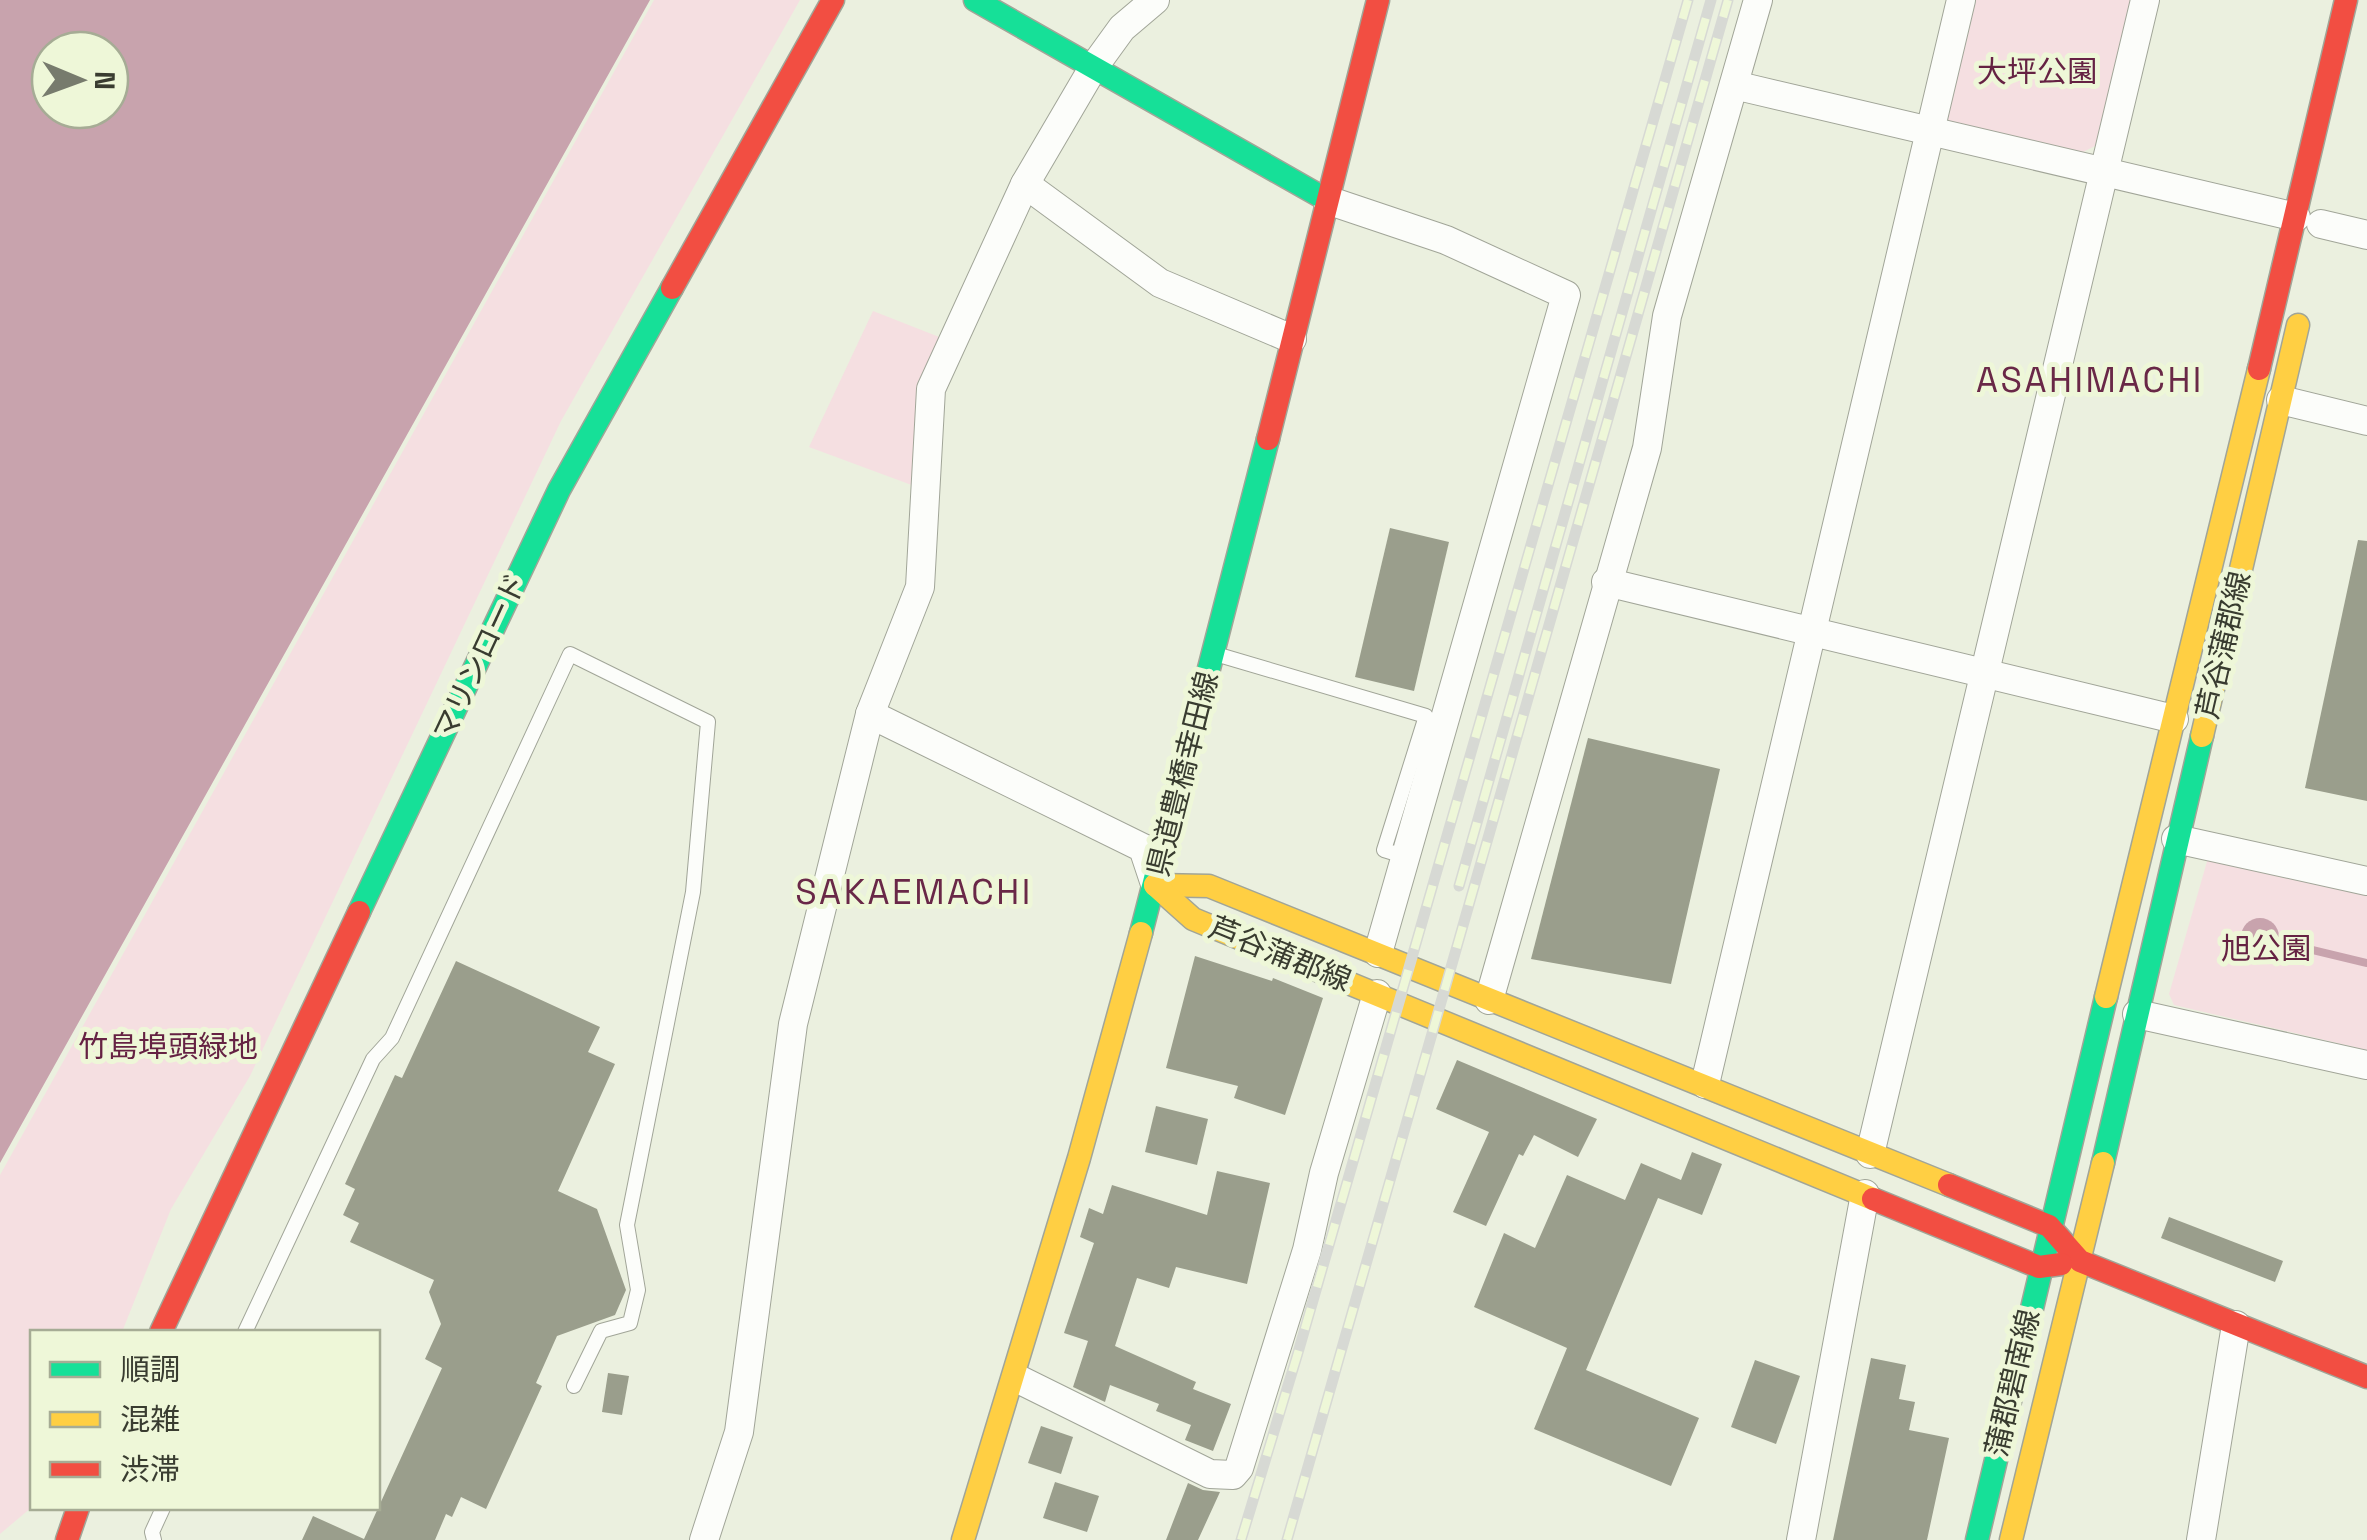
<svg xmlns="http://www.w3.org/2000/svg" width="2367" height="1540" font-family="'Space Grotesk','Noto Sans JP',sans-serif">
<rect width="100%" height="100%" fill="#ebf0df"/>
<g fill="#f5dfe1">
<path d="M 654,0 L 800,0 L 561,421 L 250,1076 L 171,1209 L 122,1332 L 32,1332 L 32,1507 L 0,1534 L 0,1175 Z"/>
<path d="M 1976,0 L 2132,0 L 2095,146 L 2083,152 L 1945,130 Z"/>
<path d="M 873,311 L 952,342 L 925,490 L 809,447 Z"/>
<path d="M 2208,858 L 2367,895 L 2367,1050 L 2174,1005 L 2169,994 Z"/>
</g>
<g fill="#c8a3ad" fill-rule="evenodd">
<path d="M 0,0 L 650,0 L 0,1163 ZM 50,50 L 110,50 L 110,110 L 50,110 Z"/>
<circle cx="2260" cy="937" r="19"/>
</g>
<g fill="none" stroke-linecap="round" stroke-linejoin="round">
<path stroke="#c8a3ad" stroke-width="8" d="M 2279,942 L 2367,963"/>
</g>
<g fill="#9a9e8c">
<path d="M 1390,528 L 1449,542 L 1414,691 L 1355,677 Z"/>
<path d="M 2358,540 L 2367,541 L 2367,801 L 2305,788 Z"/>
<path d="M 1588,738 L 1720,769 L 1671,984 L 1531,959 Z"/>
<path d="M 1195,956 L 1272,981 L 1273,978 L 1323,998 L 1285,1115 L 1234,1098 L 1238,1086 L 1166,1068 Z"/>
<path d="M 456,961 L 600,1027 L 588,1052 L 615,1064 L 558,1191 L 597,1209 L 626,1290 L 615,1315 L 557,1336 L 536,1383 L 542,1386 L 486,1509 L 461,1497 L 452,1517 L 446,1514 L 435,1540 L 302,1540 L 313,1516 L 364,1539 L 442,1368 L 425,1359 L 441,1324 L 429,1292 L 434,1280 L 350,1242 L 359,1223 L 343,1215 L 355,1189 L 345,1184 L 395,1075 L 402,1078 Z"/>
<path d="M 1457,1060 L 1597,1119 L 1578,1157 L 1534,1135 L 1523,1156 L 1519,1154 L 1486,1226 L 1453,1212 L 1489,1132 L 1436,1109 Z"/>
<path d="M 1156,1106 L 1208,1119 L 1197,1165 L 1145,1152 Z"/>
<path d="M 1692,1152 L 1722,1164 L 1702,1215 L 1658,1198 L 1586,1370 L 1699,1418 L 1671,1486 L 1534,1429 L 1567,1348 L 1474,1307 L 1504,1233 L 1535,1248 L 1567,1175 L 1625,1200 L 1641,1163 L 1681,1180 Z"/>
<path d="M 1217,1171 L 1270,1183 L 1247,1284 L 1176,1267 L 1169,1288 L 1137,1278 L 1115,1346 L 1196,1382 L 1193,1389 L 1231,1404 L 1213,1451 L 1185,1440 L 1191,1425 L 1156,1411 L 1159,1404 L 1110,1385 L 1105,1402 L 1073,1387 L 1088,1341 L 1064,1333 L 1094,1243 L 1080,1237 L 1089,1208 L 1103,1214 L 1112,1185 L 1207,1215 Z"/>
<path d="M 2169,1217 L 2283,1261 L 2275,1282 L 2161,1238 Z"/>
<path d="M 1871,1358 L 1906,1365 L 1899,1399 L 1915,1402 L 1909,1430 L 1949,1438 L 1927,1540 L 1833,1540 Z"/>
<path d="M 1755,1360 L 1800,1376 L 1776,1444 L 1731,1427 Z"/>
<path d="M 608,1373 L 629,1376 L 622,1415 L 602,1412 Z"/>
<path d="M 1041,1426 L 1073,1437 L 1061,1474 L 1028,1463 Z"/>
<path d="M 1055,1482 L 1099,1496 L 1087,1532 L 1043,1518 Z"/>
<path d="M 1188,1483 L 1203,1490 L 1220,1492 L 1198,1540 L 1166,1540 Z"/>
</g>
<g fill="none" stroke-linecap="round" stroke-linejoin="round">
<g stroke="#a1a598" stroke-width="16">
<g id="lane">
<path d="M 1219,655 L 1426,716 L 1384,850 L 1407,857"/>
<path d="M 245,1332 L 373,1059 L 392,1038 L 570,654 L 708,722 L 693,892 L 627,1225 L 638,1290 L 630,1323 L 601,1331 L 574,1386"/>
<path d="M 154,1540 L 152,1532 L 163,1508"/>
</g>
</g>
<g stroke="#a1a598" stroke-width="30">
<g id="street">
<path d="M 1734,85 L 2296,217"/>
<path d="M 1025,184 L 1160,283 L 1292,339"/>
<path d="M 1327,200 L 1446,240 L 1566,295 L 1378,953"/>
<path d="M 2321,224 L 2367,235"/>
<path d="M 2281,400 L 2367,421"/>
<path d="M 1606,582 L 2174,719"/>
<path d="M 870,714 L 1143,848 L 1154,881"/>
<path d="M 2176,839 L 2367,881"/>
<path d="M 1489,1000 L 1647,448 L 1667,316 L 1758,0"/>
<path d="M 2137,1014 L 2367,1065"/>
<path d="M 1705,1084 L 1961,0"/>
<path d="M 1870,1154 L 2145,0"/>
<path d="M 1016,1378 L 1210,1474 L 1233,1475 L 1239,1468 L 1307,1250 L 1324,1173 L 1377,994"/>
<path d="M 704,1540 L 739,1432 L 793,1024 L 870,714 L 920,587 L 931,389 L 1025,184 L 1093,68 L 1122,28 L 1155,0"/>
<path d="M 1801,1540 L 1865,1194"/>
<path d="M 2201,1540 L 2236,1325"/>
</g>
</g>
<g stroke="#a1a598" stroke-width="25">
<g id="fast">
<path d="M 975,0 L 1327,200"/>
<path d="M 359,912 L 559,490 L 672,288"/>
<path d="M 1141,933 L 1268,439"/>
<path d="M 2103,1163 L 2202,736"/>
<path d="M 1977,1540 L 2106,997"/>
</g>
</g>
<g stroke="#a1a598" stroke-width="25">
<g id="slow">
<path d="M 2202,736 L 2298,325"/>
<path d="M 1155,885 L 1209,886 L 1949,1185"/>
<path d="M 1155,885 L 1193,919 L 1873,1199"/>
<path d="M 2106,997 L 2259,369"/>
<path d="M 963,1540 L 1079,1158 L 1141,933"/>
<path d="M 2011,1540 L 2103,1163"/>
</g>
</g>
<g stroke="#a1a598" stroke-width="25">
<g id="jam">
<path d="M 672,288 L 833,0"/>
<path d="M 2259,369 L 2346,0"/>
<path d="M 1268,439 L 1378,0"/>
<path d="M 1949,1185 L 2049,1226 L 2080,1261 L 2367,1377"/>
<path d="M 1873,1199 L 2039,1267 L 2061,1264"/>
<path d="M 161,1332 L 359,912"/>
<path d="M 67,1540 L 78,1508"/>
</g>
</g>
<use href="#lane" stroke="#fcfdfa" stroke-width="14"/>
<use href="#street" stroke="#fcfdfa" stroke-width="28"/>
<use href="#fast" stroke="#16e098" stroke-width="22"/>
<use href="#slow" stroke="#ffcf43" stroke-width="22"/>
<use href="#jam" stroke="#f24e42" stroke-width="22"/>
<g stroke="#d7d9d4" stroke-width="11">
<g id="rail">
<path d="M 1459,886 L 1711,0"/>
<path d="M 1241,1540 L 1297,1356 L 1688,0"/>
<path d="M 1287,1540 L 1728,0"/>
</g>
</g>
<use href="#rail" stroke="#eef7d8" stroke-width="8" stroke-dasharray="22" stroke-linecap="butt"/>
</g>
<g text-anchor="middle" stroke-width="10" stroke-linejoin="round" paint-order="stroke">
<g font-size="30" fill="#652243" stroke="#eef7d8">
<text x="2037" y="82">大坪公園</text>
<text x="2266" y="959">旭公園</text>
<text x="168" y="1057">竹島埠頭緑地</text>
</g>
<g font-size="30" fill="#393c30" stroke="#eef7d8">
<text transform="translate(2224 645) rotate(-77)" y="10">芦谷蒲郡線</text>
<text transform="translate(480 657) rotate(-65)" y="10">マリンロード</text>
<text transform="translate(1183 774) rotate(-76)" y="10">県道豊橋幸田線</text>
<text transform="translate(1280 954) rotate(22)" y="10">芦谷蒲郡線</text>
<text transform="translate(2013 1383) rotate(-77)" y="10">蒲郡碧南線</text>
</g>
<g font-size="35" letter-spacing="2.5" fill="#692847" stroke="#eef7d8">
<text x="2090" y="392">ASAHIMACHI</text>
<text x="914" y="904">SAKAEMACHI</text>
</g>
</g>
<rect x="30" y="1330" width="350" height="180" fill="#eef7d8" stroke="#a6ac95" stroke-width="2.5"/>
<rect x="50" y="1362" width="50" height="15" fill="#16e098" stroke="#a6ac95" stroke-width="2.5"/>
<text x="120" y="1380" font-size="30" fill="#393c30">順調</text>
<rect x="50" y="1412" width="50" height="15" fill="#ffcf43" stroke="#a6ac95" stroke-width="2.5"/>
<text x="120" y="1430" font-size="30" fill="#393c30">混雑</text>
<rect x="50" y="1462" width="50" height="15" fill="#f24e42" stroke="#a6ac95" stroke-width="2.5"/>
<text x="120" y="1480" font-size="30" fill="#393c30">渋滞</text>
<g transform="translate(80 80) rotate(91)"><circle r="48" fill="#eef7d8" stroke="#a6ac95" stroke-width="2.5"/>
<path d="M0-8L18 38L0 25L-18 38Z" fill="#777b6d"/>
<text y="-15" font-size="28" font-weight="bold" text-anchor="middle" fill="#393c30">N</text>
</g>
</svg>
